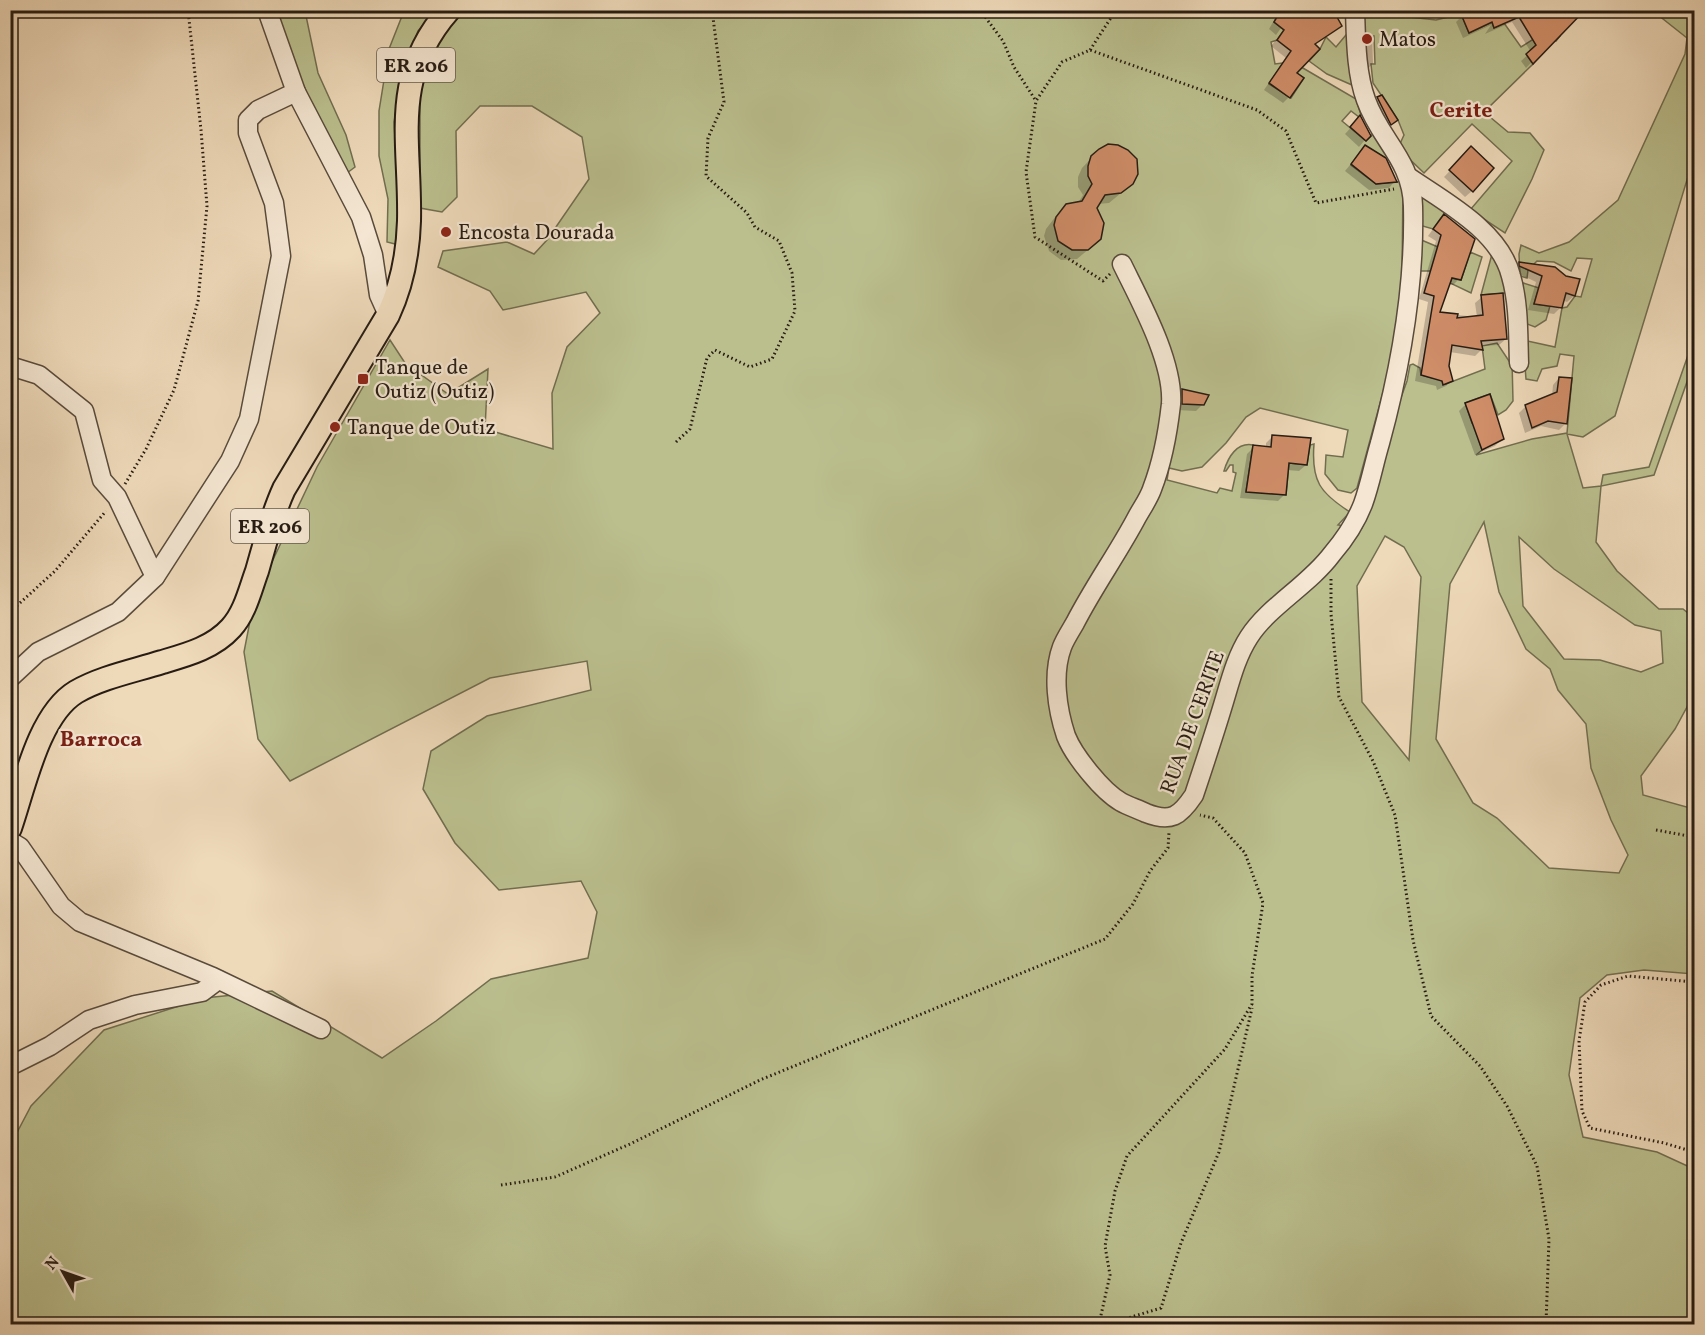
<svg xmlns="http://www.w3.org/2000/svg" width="1705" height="1335" font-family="Vollkorn,serif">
<rect width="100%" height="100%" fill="#eed9b9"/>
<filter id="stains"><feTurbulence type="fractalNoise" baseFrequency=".00333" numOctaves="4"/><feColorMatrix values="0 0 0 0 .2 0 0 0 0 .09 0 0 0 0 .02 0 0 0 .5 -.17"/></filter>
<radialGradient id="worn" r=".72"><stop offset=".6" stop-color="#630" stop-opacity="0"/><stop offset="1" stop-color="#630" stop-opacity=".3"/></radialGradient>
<g fill="#bbbf8e" stroke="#716e50" stroke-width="1.5" fill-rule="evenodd">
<path d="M 1272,10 L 1274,12 L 1281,11 L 1274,22 L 1284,30 L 1277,40 L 1271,42 L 1275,64 L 1283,63 L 1269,84 L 1291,98 L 1304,78 L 1290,68 L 1296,64 L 1356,99 L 1361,115 L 1359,117 L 1351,111 L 1342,121 L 1366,141 L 1377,129 L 1397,165 L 1372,150 L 1362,150 L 1351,165 L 1376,184 L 1403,181 L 1402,279 L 1394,352 L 1357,488 L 1351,493 L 1338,490 L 1325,474 L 1326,455 L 1343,457 L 1348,430 L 1260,408 L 1246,417 L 1226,443 L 1202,467 L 1182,471 L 1169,468 L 1167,480 L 1217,493 L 1220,488 L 1232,491 L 1236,473 L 1233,472 L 1233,465 L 1230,465 L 1226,471 L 1224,471 C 1228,457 1237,442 1253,445 L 1246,491 L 1286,495 L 1289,463 L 1307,465 L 1310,445 L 1314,444 C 1311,481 1320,493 1350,512 L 1338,525 L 1362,528 L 1395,414 L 1407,381 L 1410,365 L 1413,364 L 1420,368 L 1421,375 L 1433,378 L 1437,369 L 1443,383 L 1446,384 L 1485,369 L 1482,346 L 1497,343 L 1509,361 L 1512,360 L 1513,401 L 1506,410 L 1498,415 L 1490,394 L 1465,403 L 1472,423 L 1480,421 L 1478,437 L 1482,450 L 1476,455 L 1532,439 L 1567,433 L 1574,356 L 1560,354 L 1557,366 L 1542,369 L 1537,381 L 1526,379 L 1523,340 L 1555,347 L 1562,308 L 1567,307 L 1575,296 L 1581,297 L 1592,259 L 1577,258 L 1571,271 L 1554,262 L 1537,261 L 1528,270 L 1527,278 L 1520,276 L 1519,254 L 1521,245 L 1539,253 L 1569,242 L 1618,200 L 1685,54 L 1687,38 L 1653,11 L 1694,11 L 1694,157 L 1615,416 L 1583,437 L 1567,434 L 1583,488 L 1601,486 L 1603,475 L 1649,467 L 1694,338 L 1694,362 L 1654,475 L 1601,486 L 1596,542 L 1617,571 L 1659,609 L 1683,609 L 1694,618 L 1694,694 L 1675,729 L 1641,776 L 1643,795 L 1694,809 L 1694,974 L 1644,970 L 1607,975 L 1580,998 L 1569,1075 L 1583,1137 L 1657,1152 L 1694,1169 L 1694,1324 L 11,1324 L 11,1144 L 31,1106 L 104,1030 L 204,998 L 272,991 L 382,1058 L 436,1021 L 491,979 L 588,958 L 597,912 L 581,881 L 499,890 L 455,843 L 423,789 L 431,751 L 487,716 L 591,690 L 587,661 L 490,678 L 290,781 L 258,739 L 244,652 L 250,621 L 270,566 L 317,467 L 390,340 L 405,363 L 448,394 L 488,369 L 485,429 L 553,449 L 552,393 L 567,347 L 600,313 L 586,292 L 503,310 L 490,291 L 438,267 L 443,251 L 507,242 L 534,254 L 547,240 L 589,179 L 582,137 L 532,106 L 480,106 L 456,131 L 457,197 L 442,212 L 420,208 L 420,77 L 450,22 L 465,11 ZM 1484,522 L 1499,592 L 1526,649 L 1550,669 L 1558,690 L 1586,724 L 1591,768 L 1611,820 L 1628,855 L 1619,873 L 1549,868 L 1497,818 L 1473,803 L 1436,739 L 1450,584 ZM 1385,536 L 1404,547 L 1421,577 L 1409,760 L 1362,702 L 1357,586 ZM 1519,537 L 1554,569 L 1635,625 L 1661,631 L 1663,663 L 1641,672 L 1600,660 L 1564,659 L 1523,606 Z"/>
<path d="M 275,11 L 305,11 L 318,73 L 346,135 L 355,167 L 347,173 L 296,79 Z"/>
<path d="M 404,11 L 435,11 L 418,31 L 402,74 L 394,122 L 400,222 L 399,245 L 387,242 L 388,199 L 379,156 L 379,111 L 389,49 Z"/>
<path d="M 1361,11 L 1381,11 L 1400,16 L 1436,20 L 1461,14 L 1469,33 L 1492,22 L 1494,28 L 1504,23 L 1521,47 L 1557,24 L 1560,36 L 1556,41 L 1550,33 L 1533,64 L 1484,112 L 1508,132 L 1530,133 L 1544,150 L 1532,179 L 1505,233 L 1470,210 L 1512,161 L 1472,124 L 1424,173 L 1398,148 L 1404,135 L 1398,120 L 1373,83 L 1371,64 L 1375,64 L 1374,36 L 1362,36 Z"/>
<path d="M 1351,29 L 1355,81 L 1352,85 L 1327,74 L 1309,61 L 1320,49 L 1326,37 L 1336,47 Z"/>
<path d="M 1420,192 L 1446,211 L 1433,229 L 1419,225 Z"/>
<path d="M 1419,239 L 1438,247 L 1432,271 L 1417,271 Z"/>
<path d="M 1470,252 L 1482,257 L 1471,293 L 1450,283 L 1452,278 L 1461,280 Z"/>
<path d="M 1492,254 L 1509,284 L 1508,293 L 1481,295 Z"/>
<path d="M 1520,282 L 1539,288 L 1534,304 L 1550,306 L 1546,320 L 1535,327 L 1522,322 Z"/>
</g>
<g fill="#0003">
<path d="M 1270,10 L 1294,10 L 1276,35 L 1269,29 L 1277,15 Z"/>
<path d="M 1323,10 L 1340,26 L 1314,45 L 1295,73 L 1289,97 L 1283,103 L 1264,90 L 1286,58 L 1271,46 L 1276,40 Z"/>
<path d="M 1583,10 L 1526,68 L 1521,61 L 1531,52 L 1512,22 L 1485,34 L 1491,25 L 1463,38 L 1456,22 L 1462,16 Z"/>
<path d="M 1368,37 L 1372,37 L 1373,63 L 1367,70 L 1361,43 Z"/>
<path d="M 1378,99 L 1396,120 L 1389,127 L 1372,105 Z"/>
<path d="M 1354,124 L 1369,135 L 1359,147 L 1345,134 Z"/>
<path d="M 1099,150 L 1132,184 L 1109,203 L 1098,204 L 1089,249 L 1077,259 L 1061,260 L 1049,251 L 1044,236 L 1046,229 L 1056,216 L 1078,203 L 1083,195 L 1078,187 L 1078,177 L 1082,168 Z"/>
<path d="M 1359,154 L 1395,181 L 1389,188 L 1369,190 L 1345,171 Z"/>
<path d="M 1465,155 L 1472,191 L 1465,197 L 1444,177 Z"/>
<path d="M 1438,222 L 1459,279 L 1453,285 L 1448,284 L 1438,313 L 1477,317 L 1475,303 L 1482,297 L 1506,339 L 1499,345 L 1481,346 L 1481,350 L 1475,356 L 1450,352 L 1447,366 L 1452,380 L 1446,386 L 1437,390 L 1436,386 L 1415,381 L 1428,302 L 1419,299 L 1436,241 L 1428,236 Z"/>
<path d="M 1520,264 L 1578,280 L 1574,296 L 1567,302 L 1562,300 L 1560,308 L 1554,314 L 1528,310 L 1536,282 L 1513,271 Z"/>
<path d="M 1559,378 L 1566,423 L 1559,430 L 1541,426 L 1525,433 L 1519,413 L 1526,406 L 1552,396 L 1553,385 Z"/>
<path d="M 1182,391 L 1203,404 L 1196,411 L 1176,410 L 1176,397 Z"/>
<path d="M 1489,396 L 1502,439 L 1495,446 L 1475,455 L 1459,411 L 1465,405 Z"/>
<path d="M 1273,436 L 1306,465 L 1299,471 L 1287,470 L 1285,494 L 1278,501 L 1240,498 L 1247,454 L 1254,447 L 1266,448 L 1266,443 Z"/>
</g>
<g fill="#cf8d68" stroke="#271c13" stroke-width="1.5">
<path d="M 1281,10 L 1310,10 L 1315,14 L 1320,10 L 1333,10 L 1342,26 L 1315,44 L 1320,49 L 1297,73 L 1304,78 L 1290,98 L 1269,83 L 1291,51 L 1277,40 L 1284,30 L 1274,22 Z"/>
<path d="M 1473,10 L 1585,10 L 1533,64 L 1526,54 L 1536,45 L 1519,17 L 1494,28 L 1492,22 L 1469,33 L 1461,14 Z"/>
<path d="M 1382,95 L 1398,120 L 1391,125 L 1377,97 Z"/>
<path d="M 1360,115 L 1371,136 L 1366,141 L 1350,127 Z"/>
<path d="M 1108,144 L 1118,145 L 1128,150 L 1137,159 L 1138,174 L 1133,184 L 1121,193 L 1105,195 L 1097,208 L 1104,223 L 1101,239 L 1088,250 L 1072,250 L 1058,241 L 1054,225 L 1056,217 L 1066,204 L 1082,201 L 1092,184 L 1088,176 L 1088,166 L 1091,156 L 1099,149 Z"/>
<path d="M 1365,145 L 1386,158 L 1397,182 L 1376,184 L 1351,164 Z"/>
<path d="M 1471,146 L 1494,168 L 1473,192 L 1449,170 Z"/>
<path d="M 1444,214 L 1475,239 L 1461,280 L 1452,278 L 1440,312 L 1458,314 L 1457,318 L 1483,315 L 1481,295 L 1503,293 L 1507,339 L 1481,341 L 1483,350 L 1452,345 L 1449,366 L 1453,381 L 1443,385 L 1442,381 L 1421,375 L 1434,296 L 1424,293 L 1441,235 L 1433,229 Z"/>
<path d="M 1519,262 L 1555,267 L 1566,276 L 1580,279 L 1575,296 L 1566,293 L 1562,308 L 1534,304 L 1542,276 L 1519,266 Z"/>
<path d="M 1559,377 L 1572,378 L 1567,424 L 1548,421 L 1532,428 L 1525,405 L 1557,392 Z"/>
<path d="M 1182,389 L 1209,395 L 1204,405 L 1182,404 Z"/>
<path d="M 1490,394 L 1504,439 L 1482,450 L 1465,403 Z"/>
<path d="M 1272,435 L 1311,438 L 1307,465 L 1289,463 L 1286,495 L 1246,492 L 1253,445 L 1271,447 Z"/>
</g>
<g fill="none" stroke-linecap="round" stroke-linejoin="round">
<g stroke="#594b3c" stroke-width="21">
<g id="minor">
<path d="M 267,10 L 296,92 L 361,217 L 373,255 L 379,295 L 388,315"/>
<path d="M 1410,178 C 1445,202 1500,231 1511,276 C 1519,304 1518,334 1519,363"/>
<path d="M 1122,264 C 1140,301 1174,362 1171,404 C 1168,431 1162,463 1152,489 C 1149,498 1142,508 1137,517 C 1118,553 1094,586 1075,623 C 1071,630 1065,639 1062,647 C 1052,674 1057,709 1066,736 C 1074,756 1102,791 1121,802 C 1128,806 1138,809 1146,813 C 1171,823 1180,816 1194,795 C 1204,765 1214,735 1223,705 C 1230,682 1236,657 1249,637 C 1269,606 1309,585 1332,554 C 1344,540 1356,522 1363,504 C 1370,485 1374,463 1380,443 C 1401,366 1415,287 1413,206 C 1412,160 1380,140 1366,100 C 1356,73 1356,39 1355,10"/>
<path d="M 10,366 L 39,375 L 84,411 L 102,480 L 117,497 L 155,577"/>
<path d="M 10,678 L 38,652 L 118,612 L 155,577 L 230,461 L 249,419 L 281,256 L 274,203 L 248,133 L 248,120 L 258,110 L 296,92"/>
<path d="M 10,841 L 20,847 L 61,906 L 80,922 L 213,977 L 321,1029"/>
<path d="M 10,1066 L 50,1046 L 89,1020 L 135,1005 L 202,992 L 218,980"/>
</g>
</g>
<g stroke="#271c13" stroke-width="26">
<path id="major" d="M 10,828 C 24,788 38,715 76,692 C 102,677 134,671 162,662 C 186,655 213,648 231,628 C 245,613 250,590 257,571 C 265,543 272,515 284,489 L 388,315 C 402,285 408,254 409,221 C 411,141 389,78 449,10"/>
</g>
<g stroke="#271c13" stroke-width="3" stroke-dasharray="1.5 3" stroke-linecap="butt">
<path d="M 980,10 L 1003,41 L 1014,67 L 1036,101"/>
<path d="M 1090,50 L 1116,10"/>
<path d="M 1110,274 L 1103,281 L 1035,237 L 1026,172 L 1036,101 L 1062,62 L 1090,50 L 1257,110 L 1286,131 L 1316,203 L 1394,189"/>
<path d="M 676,442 L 690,429 L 707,358 L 715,350 L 750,367 L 772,359 L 795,311 L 792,273 L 779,241 L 755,227 L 747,213 L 706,176 L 708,138 L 724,102 L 712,10"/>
<path d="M 125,484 L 146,449 L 174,390 L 198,301 L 207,206 L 201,130 L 188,10"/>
<path d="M 1331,579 L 1331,614 L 1339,697 L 1373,761 L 1395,815 L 1413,940 L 1431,1016 L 1480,1066 L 1507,1106 L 1537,1166 L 1549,1239 L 1546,1324"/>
<path d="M 10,612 L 55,571 L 106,511"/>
<path d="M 1656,830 L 1694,837"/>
<path d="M 1694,982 L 1628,976 L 1601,985 L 1585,1002 L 1579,1041 L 1582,1111 L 1590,1128 L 1664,1143 L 1694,1152"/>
<path d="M 501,1185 L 555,1177 L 630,1144 L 760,1080 L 1105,939 L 1133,904 L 1150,871 L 1168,848 L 1169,832"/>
<path d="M 1099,1324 L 1110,1275 L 1105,1246 L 1115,1191 L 1127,1156 L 1225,1049 L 1252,1004 L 1252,976 L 1263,903 L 1245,853 L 1213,818 L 1200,815"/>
<path d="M 1108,1324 L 1161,1308 L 1181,1243 L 1219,1152 L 1252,1008"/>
</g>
<use href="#minor" stroke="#f4e6d2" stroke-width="18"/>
<use href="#major" stroke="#eed9b9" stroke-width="22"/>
</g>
<g fill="#8f2418" stroke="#f4e6d2" stroke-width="2">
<circle cx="1367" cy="39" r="6"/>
<circle cx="446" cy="232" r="6"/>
<rect x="357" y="373" width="12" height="12" rx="3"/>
<circle cx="335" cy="427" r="6"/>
</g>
<g text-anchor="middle" stroke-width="4.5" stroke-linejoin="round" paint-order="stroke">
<g fill="#f4e6d2" stroke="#64594c" stroke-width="1.5">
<rect x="377" y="48" width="78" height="34" rx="4.5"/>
<rect x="231" y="509" width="78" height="34" rx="4.5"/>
</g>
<g font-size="20" font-weight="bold" fill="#271c13">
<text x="416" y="72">ER 206</text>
<text x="270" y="533">ER 206</text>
</g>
<g font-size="21" fill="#271c13" stroke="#f4e6d2" text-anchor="start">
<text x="1379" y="46">Matos</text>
<text x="458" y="239">Encosta Dourada</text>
<text x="375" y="374">Tanque de<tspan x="375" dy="24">Outiz (Outiz)</tspan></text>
<text x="347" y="434">Tanque de Outiz</text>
</g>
<g font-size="21" fill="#271c13" stroke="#f4e6d2">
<text transform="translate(1192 722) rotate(-70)" y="7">RUA DE CERITE</text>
</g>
<g font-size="22" font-weight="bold" fill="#7a1f14" stroke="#f4e6d2">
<text x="1461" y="117">Cerite</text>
<text x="101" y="746">Barroca</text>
</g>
</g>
<rect width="1705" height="1335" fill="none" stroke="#eed9b9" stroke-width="36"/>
<rect x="12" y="12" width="1681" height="1311" fill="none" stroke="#271c13" stroke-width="3"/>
<rect x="18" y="18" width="1669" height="1299" fill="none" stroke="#271c13" stroke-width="1.5"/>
<g transform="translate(63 1272) rotate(310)" stroke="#f4e6d2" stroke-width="4.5" paint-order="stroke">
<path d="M0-4.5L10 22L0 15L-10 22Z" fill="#271c13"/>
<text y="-9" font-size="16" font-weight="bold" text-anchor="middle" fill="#271c13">N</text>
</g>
<rect width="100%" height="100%" filter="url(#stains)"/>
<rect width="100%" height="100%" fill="url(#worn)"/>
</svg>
